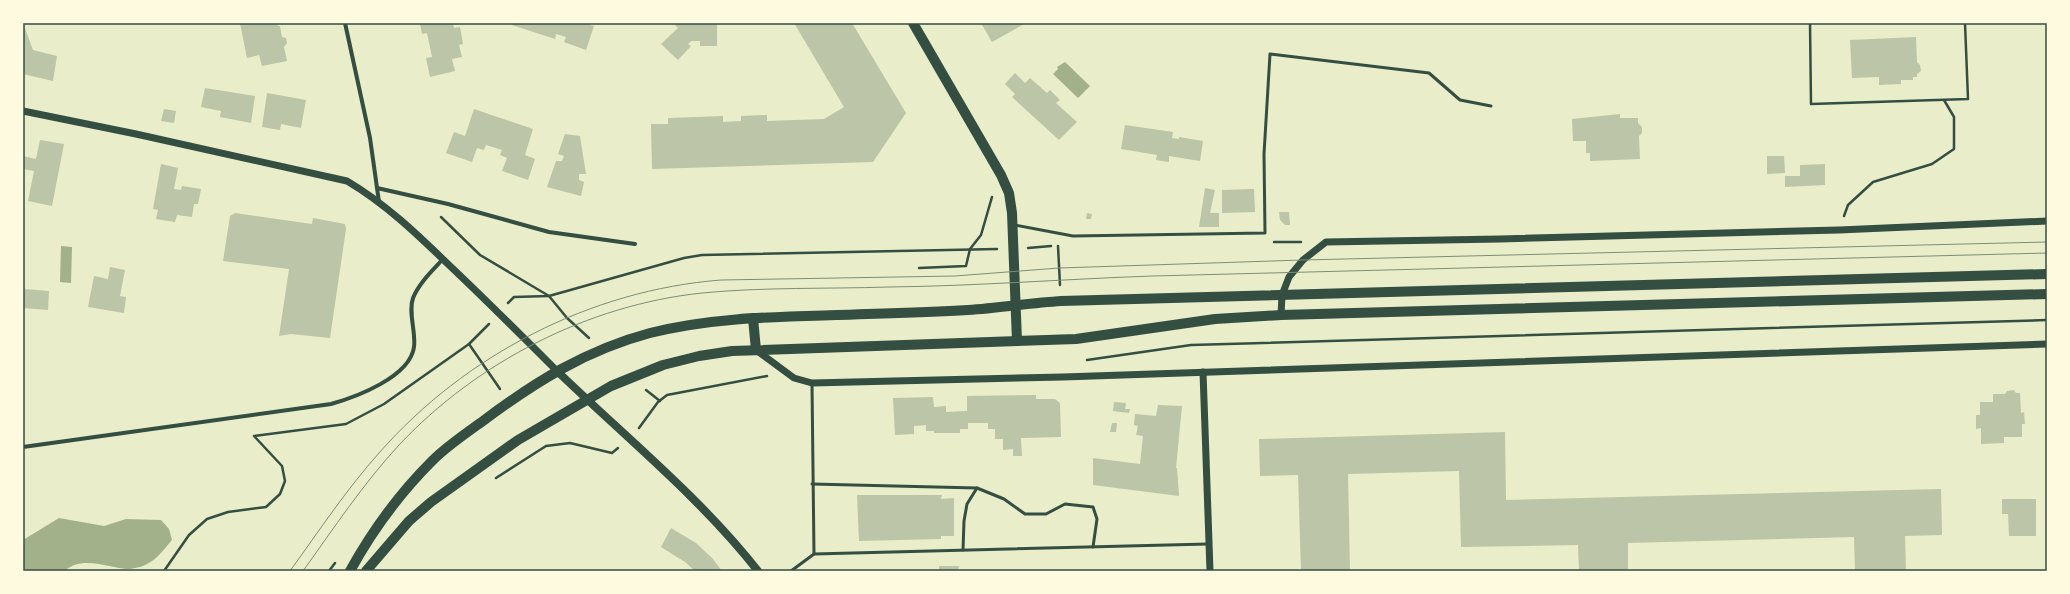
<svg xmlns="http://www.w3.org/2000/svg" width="2070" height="594" font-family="Signika,sans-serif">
<rect width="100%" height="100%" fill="#e9edc9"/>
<g fill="#a3b18a">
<path d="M 1065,62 L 1090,86 L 1078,98 L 1053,74 L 1058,69 L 1057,67 Z"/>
<path d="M 61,246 L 72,247 L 71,283 L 60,282 Z"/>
<path d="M 59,518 L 104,526 L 126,519 L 161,520 L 169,529 L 172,540 C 164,549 157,560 145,565 C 141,567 132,569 127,569 C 109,568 81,555 65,571 L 23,571 L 23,540 Z"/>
</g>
<g fill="#bcc5a7">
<path d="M 23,23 L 33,50 L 57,56 L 53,81 L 23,74 Z"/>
<path d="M 240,23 L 277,23 L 278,26 L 280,26 L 282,37 L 286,38 L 287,43 L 284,47 L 287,61 L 262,66 L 259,55 L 247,58 Z"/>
<path d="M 420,23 L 453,23 L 454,28 L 460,27 L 463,44 L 459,45 L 462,57 L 452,59 L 455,71 L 430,77 L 426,58 L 432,57 L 427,33 L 422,34 Z"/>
<path d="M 512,23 L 590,23 L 590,25 L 594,26 L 586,50 L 564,42 L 566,37 L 556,34 L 555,39 L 512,25 Z"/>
<path d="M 673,23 L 717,23 L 717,46 L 700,46 L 700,41 L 691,41 L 688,44 L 691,46 L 678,60 L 661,44 L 678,28 Z"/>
<path d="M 794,23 L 852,23 L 906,113 L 873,162 L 652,169 L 651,124 L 668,124 L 668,118 L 723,116 L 723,122 L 741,121 L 741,116 L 767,115 L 767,121 L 824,119 L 844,107 Z"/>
<path d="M 981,23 L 1026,23 L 992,42 Z"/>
<path d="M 1916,37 L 1917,62 L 1920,65 L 1921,71 L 1917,74 L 1917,77 L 1913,77 L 1913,80 L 1901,80 L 1901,84 L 1879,85 L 1879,77 L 1852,78 L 1850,40 Z"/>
<path d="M 1015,73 L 1025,83 L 1030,78 L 1047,93 L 1050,90 L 1060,100 L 1056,103 L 1077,122 L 1059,140 L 1012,97 L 1015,94 L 1005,84 Z"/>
<path d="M 205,88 L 255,96 L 251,123 L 220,117 L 221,111 L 201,107 Z"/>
<path d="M 267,93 L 306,100 L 301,128 L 281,124 L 280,130 L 262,127 Z"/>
<path d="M 164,109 L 176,111 L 174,123 L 161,121 Z"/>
<path d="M 474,109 L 533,129 L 525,155 L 535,159 L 528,180 L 502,171 L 507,158 L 500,155 L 502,150 L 486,145 L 484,150 L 477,148 L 472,162 L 446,153 L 454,132 L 465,136 Z"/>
<path d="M 1620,114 L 1620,118 L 1638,118 L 1638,123 L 1642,127 L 1642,133 L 1639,136 L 1640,159 L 1590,161 L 1590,153 L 1586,153 L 1586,141 L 1573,141 L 1572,119 Z"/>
<path d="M 1125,125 L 1173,132 L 1172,138 L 1179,139 L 1179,137 L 1203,141 L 1200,161 L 1169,156 L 1169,162 L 1156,160 L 1157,155 L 1121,149 Z"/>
<path d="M 565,134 L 580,136 L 586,174 L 579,174 L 579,180 L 584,182 L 581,196 L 547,187 L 556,161 L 562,161 L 564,156 L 558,154 Z"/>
<path d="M 40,140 L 64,144 L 52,206 L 28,201 L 34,171 L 23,169 L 23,156 L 36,159 Z"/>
<path d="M 1767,156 L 1784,156 L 1785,173 L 1767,174 Z"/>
<path d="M 161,164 L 178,168 L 174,189 L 181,190 L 182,186 L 201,189 L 198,204 L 194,204 L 192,217 L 177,215 L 175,222 L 156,219 L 158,210 L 153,209 Z"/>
<path d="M 1825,164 L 1825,185 L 1785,187 L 1785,176 L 1800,176 L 1800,165 Z"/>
<path d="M 1205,188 L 1215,190 L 1210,213 L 1219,213 L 1219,227 L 1199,227 Z"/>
<path d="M 1254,189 L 1255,212 L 1222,213 L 1222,190 Z"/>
<path d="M 1279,212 L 1289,212 L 1290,225 L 1285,225 L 1280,220 Z"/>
<path d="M 235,213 L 312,224 L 313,218 L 345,224 L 346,229 L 330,338 L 291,334 L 279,336 L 289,269 L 223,261 L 230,216 Z"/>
<path d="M 1087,213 L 1092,214 L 1091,219 L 1086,219 Z"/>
<path d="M 110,267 L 125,270 L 120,296 L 126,297 L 124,313 L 88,307 L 94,276 L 108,279 Z"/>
<path d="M 23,286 L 25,289 L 49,291 L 48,310 L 23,308 Z"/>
<path d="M 2014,390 L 2016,393 L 2020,393 L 2021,413 L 2024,412 L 2025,424 L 2022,424 L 2022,437 L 2004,437 L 2004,443 L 1981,444 L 1981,428 L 1976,429 L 1976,415 L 1980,415 L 1980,402 L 1993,402 L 1993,394 L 2005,394 L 2007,391 Z"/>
<path d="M 1036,395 L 1036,399 L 1055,399 L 1060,403 L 1061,437 L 1021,438 L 1022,456 L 1013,456 L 1013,449 L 1003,450 L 1003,439 L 995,439 L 995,429 L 988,429 L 988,423 L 968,423 L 968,429 L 960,429 L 960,433 L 934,433 L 934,431 L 926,431 L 926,425 L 914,426 L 914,434 L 895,435 L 893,398 L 933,397 L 934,407 L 946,406 L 946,412 L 967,411 L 967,396 Z"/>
<path d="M 1114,402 L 1126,403 L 1125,409 L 1130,409 L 1129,413 L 1113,411 Z"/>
<path d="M 1158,405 L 1182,406 L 1176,468 L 1177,468 L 1179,496 L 1093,485 L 1093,458 L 1140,464 L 1143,436 L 1136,435 L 1138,426 L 1134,425 L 1135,414 L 1156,416 Z"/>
<path d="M 1112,423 L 1117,423 L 1116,432 L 1110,432 Z"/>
<path d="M 1505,432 L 1506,500 L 1941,489 L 1942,535 L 1905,536 L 1906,571 L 1855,571 L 1854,537 L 1628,543 L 1628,571 L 1579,571 L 1578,545 L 1461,547 L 1459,471 L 1348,474 L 1350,571 L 1301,571 L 1298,475 L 1260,476 L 1259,439 Z"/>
<path d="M 857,495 L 942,495 L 941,499 L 954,498 L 954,536 L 941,536 L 941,539 L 859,541 Z"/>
<path d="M 2002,499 L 2036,499 L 2036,536 L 2009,536 L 2008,514 L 2002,514 Z"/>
<path d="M 671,528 L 696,543 L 713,559 L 722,571 L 695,571 L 685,562 L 661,547 Z"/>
<path d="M 939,566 L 959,566 L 958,571 L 939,571 Z"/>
</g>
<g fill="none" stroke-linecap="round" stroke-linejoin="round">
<g stroke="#344e41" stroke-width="2.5">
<path d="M 1810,23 L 1811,104 L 1968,99 L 1965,23"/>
<path d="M 1844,216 L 1848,205 L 1873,182 L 1932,164 L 1954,149 L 1954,117 L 1944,100"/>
<path d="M 441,217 L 480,255 L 549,296 L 567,318 L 589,338"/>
<path d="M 1274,242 L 1301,242"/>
<path d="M 1058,246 L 1060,285"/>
<path d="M 1028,248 L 1051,246"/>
<path d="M 919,268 L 966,266 L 970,249 L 981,235 L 992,197"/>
<path d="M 508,303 L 514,297 L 549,296 L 684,258 L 702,255 L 997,249"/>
<path d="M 489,324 L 469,344 L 500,389"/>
<path d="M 1087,360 L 1191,345 L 2047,320"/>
<path d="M 646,390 L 660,401"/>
<path d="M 639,428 L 658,402 L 667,395 L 767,376"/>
<path d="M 496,478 L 546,446 L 570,443 L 612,453 L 618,448"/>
<path d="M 164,571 L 189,535 L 207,519 L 228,512 L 266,507 L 280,494 L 285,481 L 282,466 L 254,436 L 346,424 L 384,404 L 469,344"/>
<path d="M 329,571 L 335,563"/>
</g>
<g stroke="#344e41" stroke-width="3">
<path d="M 1015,225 L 1073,236 L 1265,233 L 1264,154 L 1270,54 L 1429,73 L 1460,100 L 1491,106"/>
<path d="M 812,384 L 814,554 L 1208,544"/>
<path d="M 812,484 L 977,488 L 1004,499 L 1025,514 L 1046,514 L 1065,504 L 1093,507 L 1097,519 L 1093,547"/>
<path d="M 963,550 L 964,521 L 967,504 L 977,488"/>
<path d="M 791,571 L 814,554"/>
</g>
<g stroke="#344e41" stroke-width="4">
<path d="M 345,23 L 370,138 L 379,202"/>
<path d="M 377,188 L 448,204 L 549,232 L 635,244"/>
<path d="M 23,447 L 331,404 C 356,397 410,377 414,347 C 416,331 408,313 413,298 C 419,283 432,271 443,259"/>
</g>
<g stroke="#344e41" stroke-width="7">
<path d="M 23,111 L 136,134 L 347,181 C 386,204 418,235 450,266 C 486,300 521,335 556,370"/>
<path d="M 1281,315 L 1282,295 L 1289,277 L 1303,260 L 1326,242 L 1500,239 L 1839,230 L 2047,221"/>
<path d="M 756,350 L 794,378 L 812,383 L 1063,377 L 2047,344"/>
<path d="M 1203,372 L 1210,571"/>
</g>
<path stroke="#344e41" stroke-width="8" d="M 556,370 C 624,436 699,496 758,571"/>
<g stroke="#344e41" stroke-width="10">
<path d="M 913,23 L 1001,175 L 1009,193 L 1012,213 L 1017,341"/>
<path d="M 753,318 L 756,350"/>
<path d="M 350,571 C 372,531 399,494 432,461 C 447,446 465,434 483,421 C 535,382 586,350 650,333 C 721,315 795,317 867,314 C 901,313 935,312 968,310 C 999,308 1030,303 1061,301 L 2047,274"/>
<path d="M 366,571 L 409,521 L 431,502 L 518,440 L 611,386 L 663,365 L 699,356 L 732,351 L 1076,339 L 1215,319 L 1281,315 L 2047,294"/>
</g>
<g stroke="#7c8e77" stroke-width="1">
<path d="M 290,571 C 319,531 346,490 379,453 C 465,355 591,290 721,280 L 955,276 L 1059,268 L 1303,260 L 2047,242"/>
<path d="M 303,571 C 334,528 363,484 399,445 C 477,362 588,305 702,293 C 764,287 827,289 889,287 C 977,286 1065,279 1153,276 L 2047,253"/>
</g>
</g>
<rect width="2070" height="594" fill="none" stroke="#fefae0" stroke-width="48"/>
<rect x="24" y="24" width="2022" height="546" fill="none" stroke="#344e41" stroke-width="1.5"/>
</svg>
